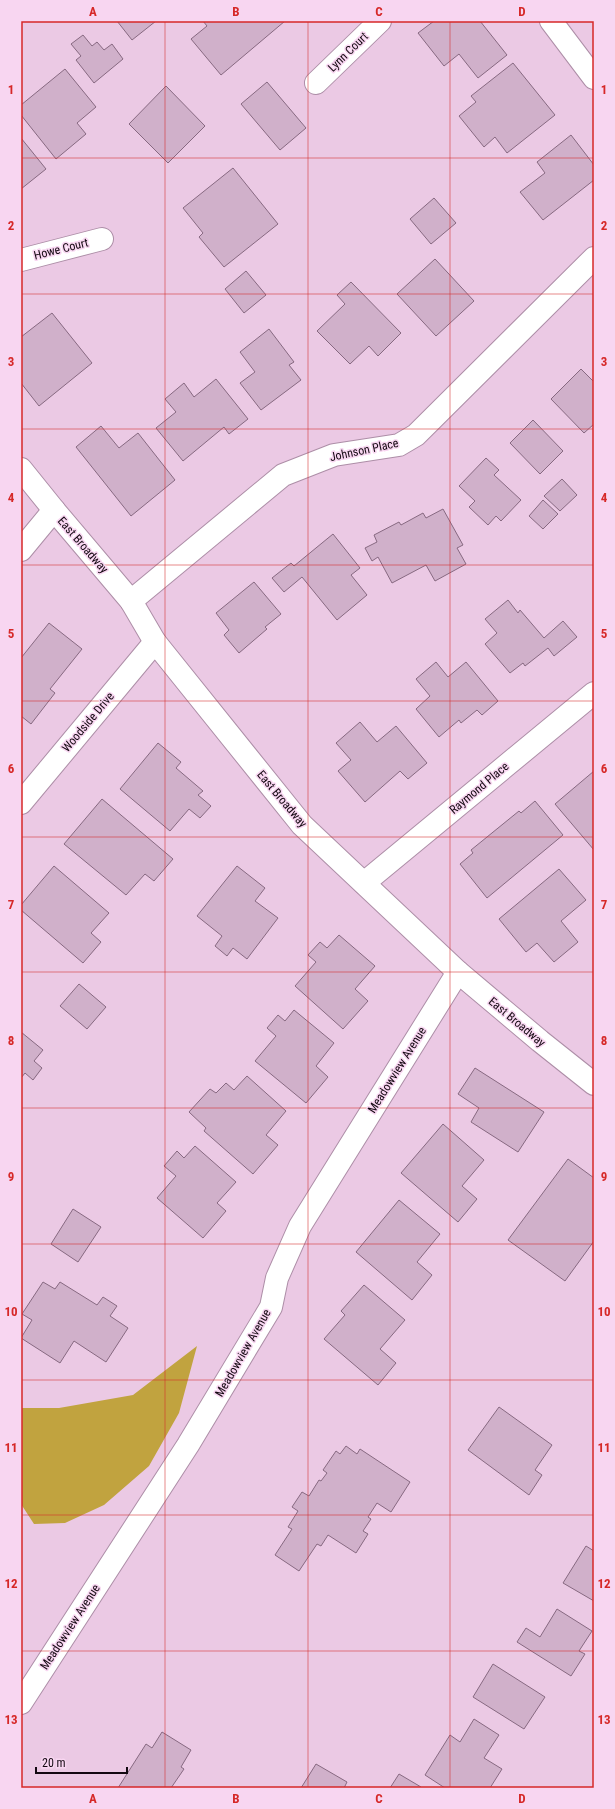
<svg xmlns="http://www.w3.org/2000/svg" width="615" height="1809" font-family="'Roboto Condensed',sans-serif">
<rect width="100%" height="100%" fill="#ebc9e4"/>
<path fill="#c1a33f" d="M 197,1346 L 179,1413 L 149,1466 L 104,1505 L 65,1523 L 34,1524 L 21,1504 L 21,1408 L 59,1408 L 133,1395 Z"/>
<g fill="#d0b0ca" stroke="#876981">
<path d="M 117,21 L 156,21 L 132,40 Z"/>
<path d="M 203,21 L 285,21 L 221,75 L 191,39 L 207,26 Z"/>
<path d="M 434,21 L 480,21 L 507,55 L 478,78 L 459,54 L 444,66 L 418,33 Z"/>
<path d="M 83,35 L 92,46 L 97,42 L 104,50 L 112,44 L 123,59 L 94,83 L 76,60 L 81,56 L 71,44 Z"/>
<path d="M 513,63 L 555,115 L 507,153 L 495,137 L 484,147 L 459,116 L 476,102 L 471,96 Z"/>
<path d="M 65,69 L 96,107 L 77,123 L 86,134 L 56,159 L 21,115 L 21,105 Z"/>
<path d="M 267,82 L 306,128 L 280,150 L 241,104 Z"/>
<path d="M 166,86 L 205,126 L 168,163 L 129,124 Z"/>
<path d="M 571,135 L 594,165 L 594,180 L 543,220 L 520,192 L 545,173 L 537,162 Z"/>
<path d="M 21,138 L 46,169 L 21,189 Z"/>
<path d="M 233,168 L 278,224 L 224,267 L 199,237 L 203,233 L 183,208 Z"/>
<path d="M 434,198 L 456,223 L 431,244 L 410,219 Z"/>
<path d="M 435,259 L 474,301 L 436,336 L 397,294 Z"/>
<path d="M 246,271 L 266,295 L 244,313 L 225,289 Z"/>
<path d="M 351,282 L 401,333 L 378,356 L 369,346 L 350,364 L 317,331 L 345,304 L 337,295 Z"/>
<path d="M 52,313 L 92,363 L 39,406 L 21,383 L 21,337 Z"/>
<path d="M 269,329 L 294,362 L 289,365 L 301,380 L 261,410 L 240,383 L 255,372 L 240,352 Z"/>
<path d="M 581,369 L 594,382 L 594,424 L 584,433 L 551,399 Z"/>
<path d="M 216,379 L 248,419 L 229,434 L 224,427 L 183,461 L 156,428 L 176,412 L 165,399 L 184,383 L 194,397 Z"/>
<path d="M 533,420 L 563,451 L 540,474 L 510,443 Z"/>
<path d="M 101,426 L 119,448 L 138,433 L 175,480 L 131,516 L 76,447 Z"/>
<path d="M 486,458 L 499,470 L 494,475 L 521,500 L 501,521 L 496,516 L 488,525 L 469,507 L 475,501 L 459,486 Z"/>
<path d="M 562,479 L 577,495 L 560,511 L 544,496 Z"/>
<path d="M 543,500 L 558,514 L 543,529 L 529,516 Z"/>
<path d="M 443,509 L 463,545 L 457,548 L 466,564 L 435,581 L 426,565 L 392,583 L 378,557 L 372,561 L 365,548 L 377,542 L 374,535 L 399,522 L 401,525 L 423,513 L 426,518 Z"/>
<path d="M 333,534 L 360,568 L 351,575 L 367,595 L 337,620 L 302,577 L 284,592 L 272,578 L 291,563 L 294,566 Z"/>
<path d="M 254,582 L 281,614 L 265,627 L 267,629 L 239,653 L 224,635 L 229,630 L 216,613 Z"/>
<path d="M 508,600 L 518,613 L 520,610 L 544,638 L 563,621 L 577,637 L 554,656 L 548,648 L 525,666 L 523,663 L 510,673 L 485,644 L 497,633 L 485,619 Z"/>
<path d="M 49,623 L 82,649 L 50,689 L 55,693 L 31,724 L 21,716 L 21,658 Z"/>
<path d="M 436,662 L 448,677 L 466,662 L 498,701 L 482,715 L 477,710 L 461,723 L 459,720 L 439,737 L 416,709 L 430,696 L 416,679 Z"/>
<path d="M 360,722 L 377,742 L 396,726 L 427,763 L 408,779 L 400,771 L 365,802 L 338,771 L 351,760 L 336,743 Z"/>
<path d="M 158,743 L 181,762 L 176,768 L 203,791 L 198,795 L 211,806 L 200,818 L 189,809 L 170,831 L 120,789 Z"/>
<path d="M 594,771 L 594,850 L 555,804 Z"/>
<path d="M 102,799 L 173,859 L 154,881 L 145,874 L 126,895 L 64,844 Z"/>
<path d="M 535,801 L 563,835 L 487,898 L 460,864 L 473,853 L 471,850 L 519,811 L 521,813 Z"/>
<path d="M 54,866 L 109,913 L 91,933 L 101,942 L 83,963 L 21,910 L 21,905 Z"/>
<path d="M 237,866 L 265,888 L 255,901 L 278,918 L 247,959 L 233,948 L 227,956 L 215,946 L 222,936 L 197,916 Z"/>
<path d="M 559,869 L 586,900 L 561,921 L 578,942 L 554,962 L 537,943 L 526,952 L 499,919 Z"/>
<path d="M 339,935 L 375,966 L 355,989 L 368,1001 L 343,1029 L 295,986 L 316,962 L 308,955 L 320,942 L 327,948 Z"/>
<path d="M 79,984 L 106,1007 L 87,1029 L 60,1006 Z"/>
<path d="M 294,1010 L 334,1043 L 316,1066 L 328,1077 L 306,1103 L 255,1061 L 276,1036 L 267,1028 L 278,1015 L 285,1021 Z"/>
<path d="M 21,1032 L 43,1050 L 34,1061 L 42,1068 L 33,1080 L 25,1073 L 21,1078 Z"/>
<path d="M 475,1068 L 544,1112 L 518,1152 L 471,1122 L 479,1108 L 458,1094 Z"/>
<path d="M 247,1076 L 286,1111 L 266,1135 L 278,1145 L 253,1174 L 204,1131 L 206,1128 L 189,1112 L 210,1089 L 216,1093 L 226,1083 L 234,1090 Z"/>
<path d="M 443,1124 L 484,1160 L 462,1186 L 477,1199 L 458,1222 L 401,1173 Z"/>
<path d="M 195,1146 L 236,1182 L 217,1203 L 226,1211 L 203,1238 L 157,1198 L 176,1176 L 164,1166 L 177,1151 L 184,1158 Z"/>
<path d="M 568,1159 L 594,1178 L 594,1241 L 565,1281 L 508,1240 Z"/>
<path d="M 399,1200 L 440,1234 L 417,1262 L 432,1275 L 412,1300 L 356,1252 Z"/>
<path d="M 73,1209 L 101,1227 L 78,1262 L 51,1244 Z"/>
<path d="M 43,1282 L 55,1289 L 60,1282 L 97,1305 L 103,1297 L 117,1306 L 110,1316 L 128,1328 L 106,1362 L 74,1341 L 60,1363 L 21,1338 L 32,1320 L 22,1314 Z"/>
<path d="M 364,1285 L 405,1320 L 380,1349 L 396,1363 L 378,1385 L 324,1339 L 345,1315 L 341,1311 Z"/>
<path d="M 499,1407 L 552,1445 L 535,1470 L 542,1475 L 529,1495 L 468,1450 Z"/>
<path d="M 346,1446 L 357,1454 L 360,1449 L 410,1482 L 391,1512 L 377,1503 L 368,1517 L 371,1519 L 363,1531 L 368,1534 L 356,1553 L 328,1535 L 321,1546 L 317,1544 L 299,1571 L 275,1555 L 292,1529 L 288,1527 L 298,1511 L 292,1507 L 302,1492 L 309,1496 L 319,1480 L 321,1481 L 327,1473 L 323,1470 L 336,1451 L 340,1454 Z"/>
<path d="M 586,1546 L 594,1551 L 594,1601 L 563,1583 Z"/>
<path d="M 557,1609 L 592,1631 L 579,1651 L 585,1654 L 571,1676 L 517,1642 L 526,1628 L 540,1637 Z"/>
<path d="M 493,1664 L 545,1697 L 524,1729 L 473,1697 Z"/>
<path d="M 474,1719 L 499,1735 L 484,1758 L 502,1769 L 490,1788 L 445,1788 L 425,1775 L 450,1735 L 460,1742 Z"/>
<path d="M 162,1732 L 191,1750 L 181,1767 L 184,1769 L 171,1788 L 118,1788 L 146,1744 L 152,1748 Z"/>
<path d="M 316,1764 L 347,1782 L 344,1788 L 301,1788 Z"/>
<path d="M 399,1774 L 421,1787 L 420,1788 L 390,1788 Z"/>
</g>
<g fill="none" stroke-linecap="round" stroke-linejoin="round">
<g stroke="#ad8ea7" stroke-width="24">
<g id="street">
<path d="M 551,21 L 594,78"/>
<path d="M 316,83 L 380,21"/>
<path d="M 21,260 L 102,239"/>
<path d="M 21,469 L 54,510 L 131,601 L 155,642 L 302,825 L 458,972 L 540,1041 L 594,1084"/>
<path d="M 21,550 L 54,510"/>
<path d="M 131,601 L 283,475 L 334,455 L 399,445 L 416,435 L 594,258"/>
<path d="M 21,803 L 155,642"/>
<path d="M 364,883 L 594,693"/>
<path d="M 21,1703 L 188,1445 L 271,1307 L 277,1278 L 300,1226 L 458,972"/>
</g>
</g>
<use href="#street" stroke="#fff" stroke-width="22"/>
</g>
<path fill="none" stroke="#d62828" stroke-width="1" stroke-opacity="0.55" d="M 165,21 L 165,1788M 308,21 L 308,1788M 450,21 L 450,1788M 21,158 L 594,158M 21,294 L 594,294M 21,429 L 594,429M 21,565 L 594,565M 21,701 L 594,701M 21,837 L 594,837M 21,972 L 594,972M 21,1108 L 594,1108M 21,1244 L 594,1244M 21,1380 L 594,1380M 21,1515 L 594,1515M 21,1651 L 594,1651"/>
<g text-anchor="middle" stroke-width="3" stroke-linejoin="round" paint-order="stroke">
<g font-size="12" fill="#130811" stroke="#f8d6f1">
<text transform="translate(348 52) rotate(-44)" y="4">Lynn Court</text>
<text transform="translate(61 249) rotate(-14)" y="4">Howe Court</text>
<text transform="translate(364 450) rotate(-12)" y="4">Johnson Place</text>
<text transform="translate(83 545) rotate(49)" y="4">East Broadway</text>
<text transform="translate(88 722) rotate(-50)" y="4">Woodside Drive</text>
<text transform="translate(479 788) rotate(-40)" y="4">Raymond Place</text>
<text transform="translate(282 799) rotate(50)" y="4">East Broadway</text>
<text transform="translate(517 1022) rotate(40)" y="4">East Broadway</text>
<text transform="translate(397 1070) rotate(-58)" y="4">Meadowview Avenue</text>
<text transform="translate(243 1353) rotate(-60)" y="4">Meadowview Avenue</text>
<text transform="translate(70 1627) rotate(-57)" y="4">Meadowview Avenue</text>
</g>
</g>
<rect width="615" height="1809" fill="none" stroke="#f8d6f1" stroke-width="44"/>
<path d="M36 1767v6h91v-6" fill="none" stroke="#130811" stroke-width="2"/>
<text x="42" y="1767" font-size="12" fill="#130811" stroke="#f8d6f1" stroke-width="3" paint-order="stroke">20 m</text>
<rect x="22" y="22" width="571" height="1765" fill="none" stroke="#d62828" stroke-width="1.5"/>
<g font-size="13" text-anchor="middle" font-weight="bold" fill="#d62828">
<text x="93" y="16">A</text>
<text x="236" y="16">B</text>
<text x="379" y="16">C</text>
<text x="522" y="16">D</text>
<text x="11" y="94">1</text>
<text x="604" y="94">1</text>
<text x="11" y="230">2</text>
<text x="604" y="230">2</text>
<text x="11" y="366">3</text>
<text x="604" y="366">3</text>
<text x="11" y="502">4</text>
<text x="604" y="502">4</text>
<text x="11" y="638">5</text>
<text x="604" y="638">5</text>
<text x="11" y="773">6</text>
<text x="604" y="773">6</text>
<text x="11" y="909">7</text>
<text x="604" y="909">7</text>
<text x="11" y="1045">8</text>
<text x="604" y="1045">8</text>
<text x="11" y="1181">9</text>
<text x="604" y="1181">9</text>
<text x="11" y="1316">10</text>
<text x="604" y="1316">10</text>
<text x="11" y="1452">11</text>
<text x="604" y="1452">11</text>
<text x="11" y="1588">12</text>
<text x="604" y="1588">12</text>
<text x="11" y="1724">13</text>
<text x="604" y="1724">13</text>
<text x="93" y="1803">A</text>
<text x="236" y="1803">B</text>
<text x="379" y="1803">C</text>
<text x="522" y="1803">D</text>
</g>
</svg>
